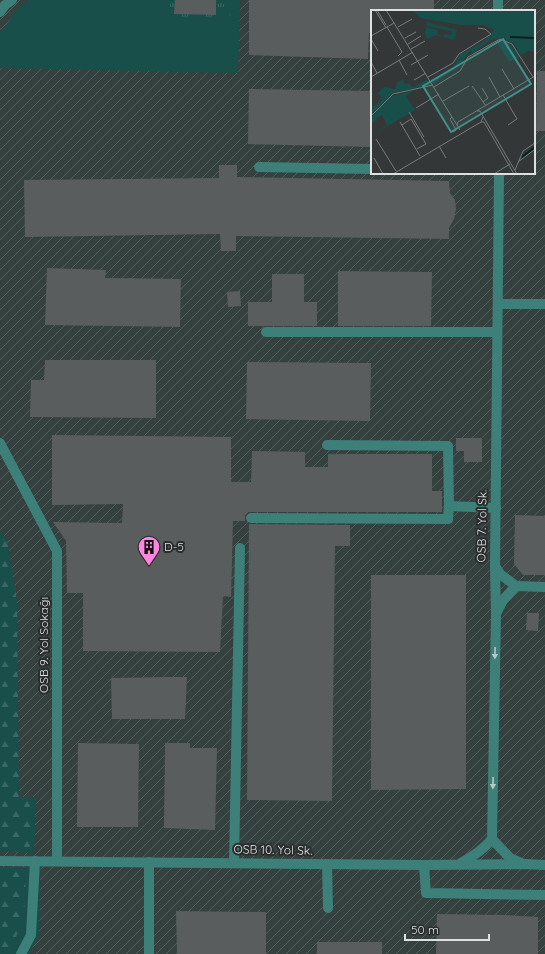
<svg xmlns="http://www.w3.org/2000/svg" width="545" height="954" font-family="Quicksand,sans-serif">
<defs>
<pattern id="industrial-furrows" width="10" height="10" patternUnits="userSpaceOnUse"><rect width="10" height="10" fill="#35413f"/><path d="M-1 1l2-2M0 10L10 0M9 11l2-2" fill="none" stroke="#525c5a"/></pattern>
<pattern id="forest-firs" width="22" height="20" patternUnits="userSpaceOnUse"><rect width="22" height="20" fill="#194f4b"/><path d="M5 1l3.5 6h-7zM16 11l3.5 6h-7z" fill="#3a6864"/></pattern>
<pattern id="park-tufts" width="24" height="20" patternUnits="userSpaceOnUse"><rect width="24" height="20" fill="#194f4b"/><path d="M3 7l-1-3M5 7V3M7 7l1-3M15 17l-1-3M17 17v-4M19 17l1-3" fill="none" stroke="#3a6864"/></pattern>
</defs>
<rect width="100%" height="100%" fill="#333737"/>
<path fill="url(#industrial-furrows)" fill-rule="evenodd" d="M 0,0 L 545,0 L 545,954 L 0,954 ZM 372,11 L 534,11 L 534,173 L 372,173 Z"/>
<g fill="#194f4b">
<path d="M 30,0 L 240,0 L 238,73 L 0,68 L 0,33 L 21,5 Z"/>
<path d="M 41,867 L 40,876 L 39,935 L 29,954 L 8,954 L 24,920 L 26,868 Z"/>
</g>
<g fill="url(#forest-firs)">
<path d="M 0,530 L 8,544 L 17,602 L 19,797 L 36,797 L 34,853 L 0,851 Z"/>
<path d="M 0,867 L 26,867 L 24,920 L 8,954 L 0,954 Z"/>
</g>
<path fill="url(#park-tufts)" d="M 167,0 L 231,0 L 230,23 L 166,23 Z"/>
<g fill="#595d5d">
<path d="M 175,0 L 216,0 L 216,15 L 174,14 Z"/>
<path d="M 249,0 L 434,0 L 434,11 L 372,11 L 372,33 L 369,33 L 368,59 L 249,55 Z"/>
<path d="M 537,71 L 545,71 L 545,131 L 536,131 Z"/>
<path d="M 249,89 L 372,91 L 372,147 L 248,144 Z"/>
<path d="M 219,165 L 237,165 L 237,177 L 449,181 L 450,193 L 455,200 L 456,209 L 454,219 L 449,228 L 449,239 L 236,236 L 236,251 L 221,251 L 220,234 L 25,237 L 24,180 L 219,178 Z"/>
<path d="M 47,268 L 106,270 L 105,278 L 181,279 L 180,327 L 45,325 Z"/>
<path d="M 338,271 L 432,272 L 431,326 L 338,326 Z"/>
<path d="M 272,274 L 304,274 L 304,302 L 317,302 L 317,326 L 248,326 L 248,302 L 272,302 Z"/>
<path d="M 240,291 L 241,306 L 228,307 L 227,292 Z"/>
<path d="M 45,360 L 156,360 L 156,418 L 30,417 L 31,380 L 44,380 Z"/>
<path d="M 247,362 L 371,363 L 370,421 L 246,419 Z"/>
<path d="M 52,435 L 231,437 L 231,482 L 251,482 L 252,451 L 305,452 L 305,467 L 328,467 L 328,454 L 432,454 L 432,491 L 442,491 L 442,512 L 248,512 L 245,515 L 245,521 L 233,521 L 231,597 L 223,596 L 220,652 L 83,651 L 83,593 L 67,593 L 66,541 L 53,522 L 122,523 L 123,504 L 52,505 Z"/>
<path d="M 456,438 L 482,438 L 482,462 L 464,462 L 464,451 L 456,451 Z"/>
<path d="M 515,515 L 545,516 L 545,575 L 523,575 L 514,564 Z"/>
<path d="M 249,524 L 350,525 L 350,546 L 335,546 L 332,801 L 247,800 Z"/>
<path d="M 371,575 L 466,575 L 466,789 L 371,790 Z"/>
<path d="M 527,613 L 539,613 L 538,631 L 526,630 Z"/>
<path d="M 172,677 L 187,677 L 185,719 L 112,719 L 111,678 Z"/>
<path d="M 78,743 L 139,744 L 138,827 L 77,827 Z"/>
<path d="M 165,743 L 190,743 L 190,748 L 217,748 L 215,830 L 164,828 Z"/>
<path d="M 176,911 L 266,912 L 266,954 L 177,954 Z"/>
<path d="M 437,914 L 505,915 L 538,917 L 538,954 L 436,954 Z"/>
<rect x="317" y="942" width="65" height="12"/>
</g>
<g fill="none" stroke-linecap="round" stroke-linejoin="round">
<g stroke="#3d7f79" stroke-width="10">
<path d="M 498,0 L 498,11"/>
<path d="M 0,12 L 5,5 L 12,0"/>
<path d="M 259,167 L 372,169"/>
<path d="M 499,173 L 495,566 L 496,614 L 492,839 L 510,858 L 524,864"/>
<path d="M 498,304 L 545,304"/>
<path d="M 266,332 L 497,332"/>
<path d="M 0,443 L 57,551 L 57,861"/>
<path d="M 327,445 L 448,446 L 449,506"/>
<path d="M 251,518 L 448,519 L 449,506 L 496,508"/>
<path d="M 495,566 L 500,574 L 516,586"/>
<path d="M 497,612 L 503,600 L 516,586 L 545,587"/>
<path d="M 0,861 L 424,865 L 524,864 L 545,865"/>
<path d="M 149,862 L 149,954"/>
<path d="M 234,863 L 240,548"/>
<path d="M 461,863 C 474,856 483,850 492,839"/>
<path d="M 327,864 L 328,908"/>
<path d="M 424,865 L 426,893 L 545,895"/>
<path d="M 21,954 L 31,935 L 35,861"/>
</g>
</g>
<defs><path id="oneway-solid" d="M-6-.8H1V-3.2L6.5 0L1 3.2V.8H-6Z"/></defs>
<g fill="#b5c8c6">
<use href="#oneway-solid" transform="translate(495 653) rotate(91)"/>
<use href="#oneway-solid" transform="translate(493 783) rotate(91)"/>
</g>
<defs>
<g id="building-pin" transform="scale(1.15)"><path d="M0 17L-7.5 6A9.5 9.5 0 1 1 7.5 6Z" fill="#fe85e0" stroke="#292d2d"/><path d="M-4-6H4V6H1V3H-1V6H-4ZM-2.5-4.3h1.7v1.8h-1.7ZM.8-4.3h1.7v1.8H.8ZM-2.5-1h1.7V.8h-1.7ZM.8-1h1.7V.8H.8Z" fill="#111"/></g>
</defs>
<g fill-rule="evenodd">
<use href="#building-pin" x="149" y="547"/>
</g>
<g text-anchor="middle" stroke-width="4" stroke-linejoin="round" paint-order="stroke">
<g font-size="12" fill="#dde0df" stroke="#292d2d">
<text transform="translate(482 526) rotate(-89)" y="4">OSB 7. Yol Sk.</text>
<text transform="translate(44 645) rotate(-90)" y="4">OSB 9. Yol Sokağı</text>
<text transform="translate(273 850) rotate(1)" y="4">OSB 10. Yol Sk.</text>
</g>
<g font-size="12" fill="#dde0df" stroke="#292d2d" text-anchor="start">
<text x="164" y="551">D-5</text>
</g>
</g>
<g transform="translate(371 10)">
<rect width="164" height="164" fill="#333737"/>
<path d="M 56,12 L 86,20 L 83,30 L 72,27 L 73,24 L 81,25 L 81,21 L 55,16 ZM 55,17 L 67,20 L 66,24 L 72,27 L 65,25 L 57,29 L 54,23 ZM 133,30 L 142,37 L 148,47 L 138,52 L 126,32 Z" fill="#194f4b"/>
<path d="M 40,0 L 163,0 L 164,42 L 157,41 L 150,45 L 142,33 L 130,27 L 124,30 L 123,28 L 102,43 L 100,40 L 87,57 L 62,74 L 60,70 L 83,56 L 89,44 L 112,32 L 123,20 L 112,15 L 89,15 L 50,8 ZM 32,69 L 34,74 L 37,73 L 42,77 L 57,69 L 61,74 L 22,83 L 0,105 L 0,100 L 11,88 L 7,83 L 13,77 L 24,79 L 26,73 ZM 44,80 L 35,86 L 44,100 L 22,113 L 16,103 L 0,110 L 0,107 L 19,87 Z" fill="#194f4b"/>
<path d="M 16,103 L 22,113 L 2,124 L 16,115 L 11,105 L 5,107 L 6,110 L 0,113 L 0,110 L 8,104 Z" fill="#194f4b"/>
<path fill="none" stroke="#042220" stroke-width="2" d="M 139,27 L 164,28M 151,147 L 164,137"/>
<path fill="none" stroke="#777b7a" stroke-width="1" d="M 4,0 L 15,18M 6,0 L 15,15M 15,0 L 89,120M 16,17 L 31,42 L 27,46M 27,17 L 41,9M 0,26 L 23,13M 34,28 L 45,22M 0,29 L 7,41M 37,34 L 50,26M 40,39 L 54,31M 28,50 L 36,65M 0,52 L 6,63M 40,55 L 57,45M 131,59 L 143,79M 0,67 L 42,42M 57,67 L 82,53 L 88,44 L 120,24 L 114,19 L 107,18M 118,67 L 129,87M 43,70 L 55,63M 101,76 L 115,96M 63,77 L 89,61 L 97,47 L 129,29 L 141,34 L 162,67M 111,78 L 117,88 L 112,92M 132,85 L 146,109 L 137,115M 72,91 L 98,76M 45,98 L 68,84M 106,101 L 109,101 L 146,164M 38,102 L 53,127M 0,106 L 22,84 L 62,75M 81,107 L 79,109 L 85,120 L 82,122M 29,112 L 49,146M 110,112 L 113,112 L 143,164M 31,115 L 40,109 L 55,134 L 46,139M 86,115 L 87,112 L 164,66M 5,129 L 25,161M 68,136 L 75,148M 3,148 L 12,164M 147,152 L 163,140M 144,160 L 152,141 L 164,133M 22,164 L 110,112 L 112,107M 123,164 L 139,154"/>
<path fill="#42908a" fill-opacity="0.15" stroke="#42908a" stroke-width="2" d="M 132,29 L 160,74 L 80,122 L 52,76 Z"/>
<rect width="164" height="164" fill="none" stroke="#dde0df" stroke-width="2"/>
</g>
<path d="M405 934v6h84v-6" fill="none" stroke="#dde0df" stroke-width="2"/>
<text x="411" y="934" font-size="12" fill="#dde0df" stroke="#292d2d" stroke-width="3" paint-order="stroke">50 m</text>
</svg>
